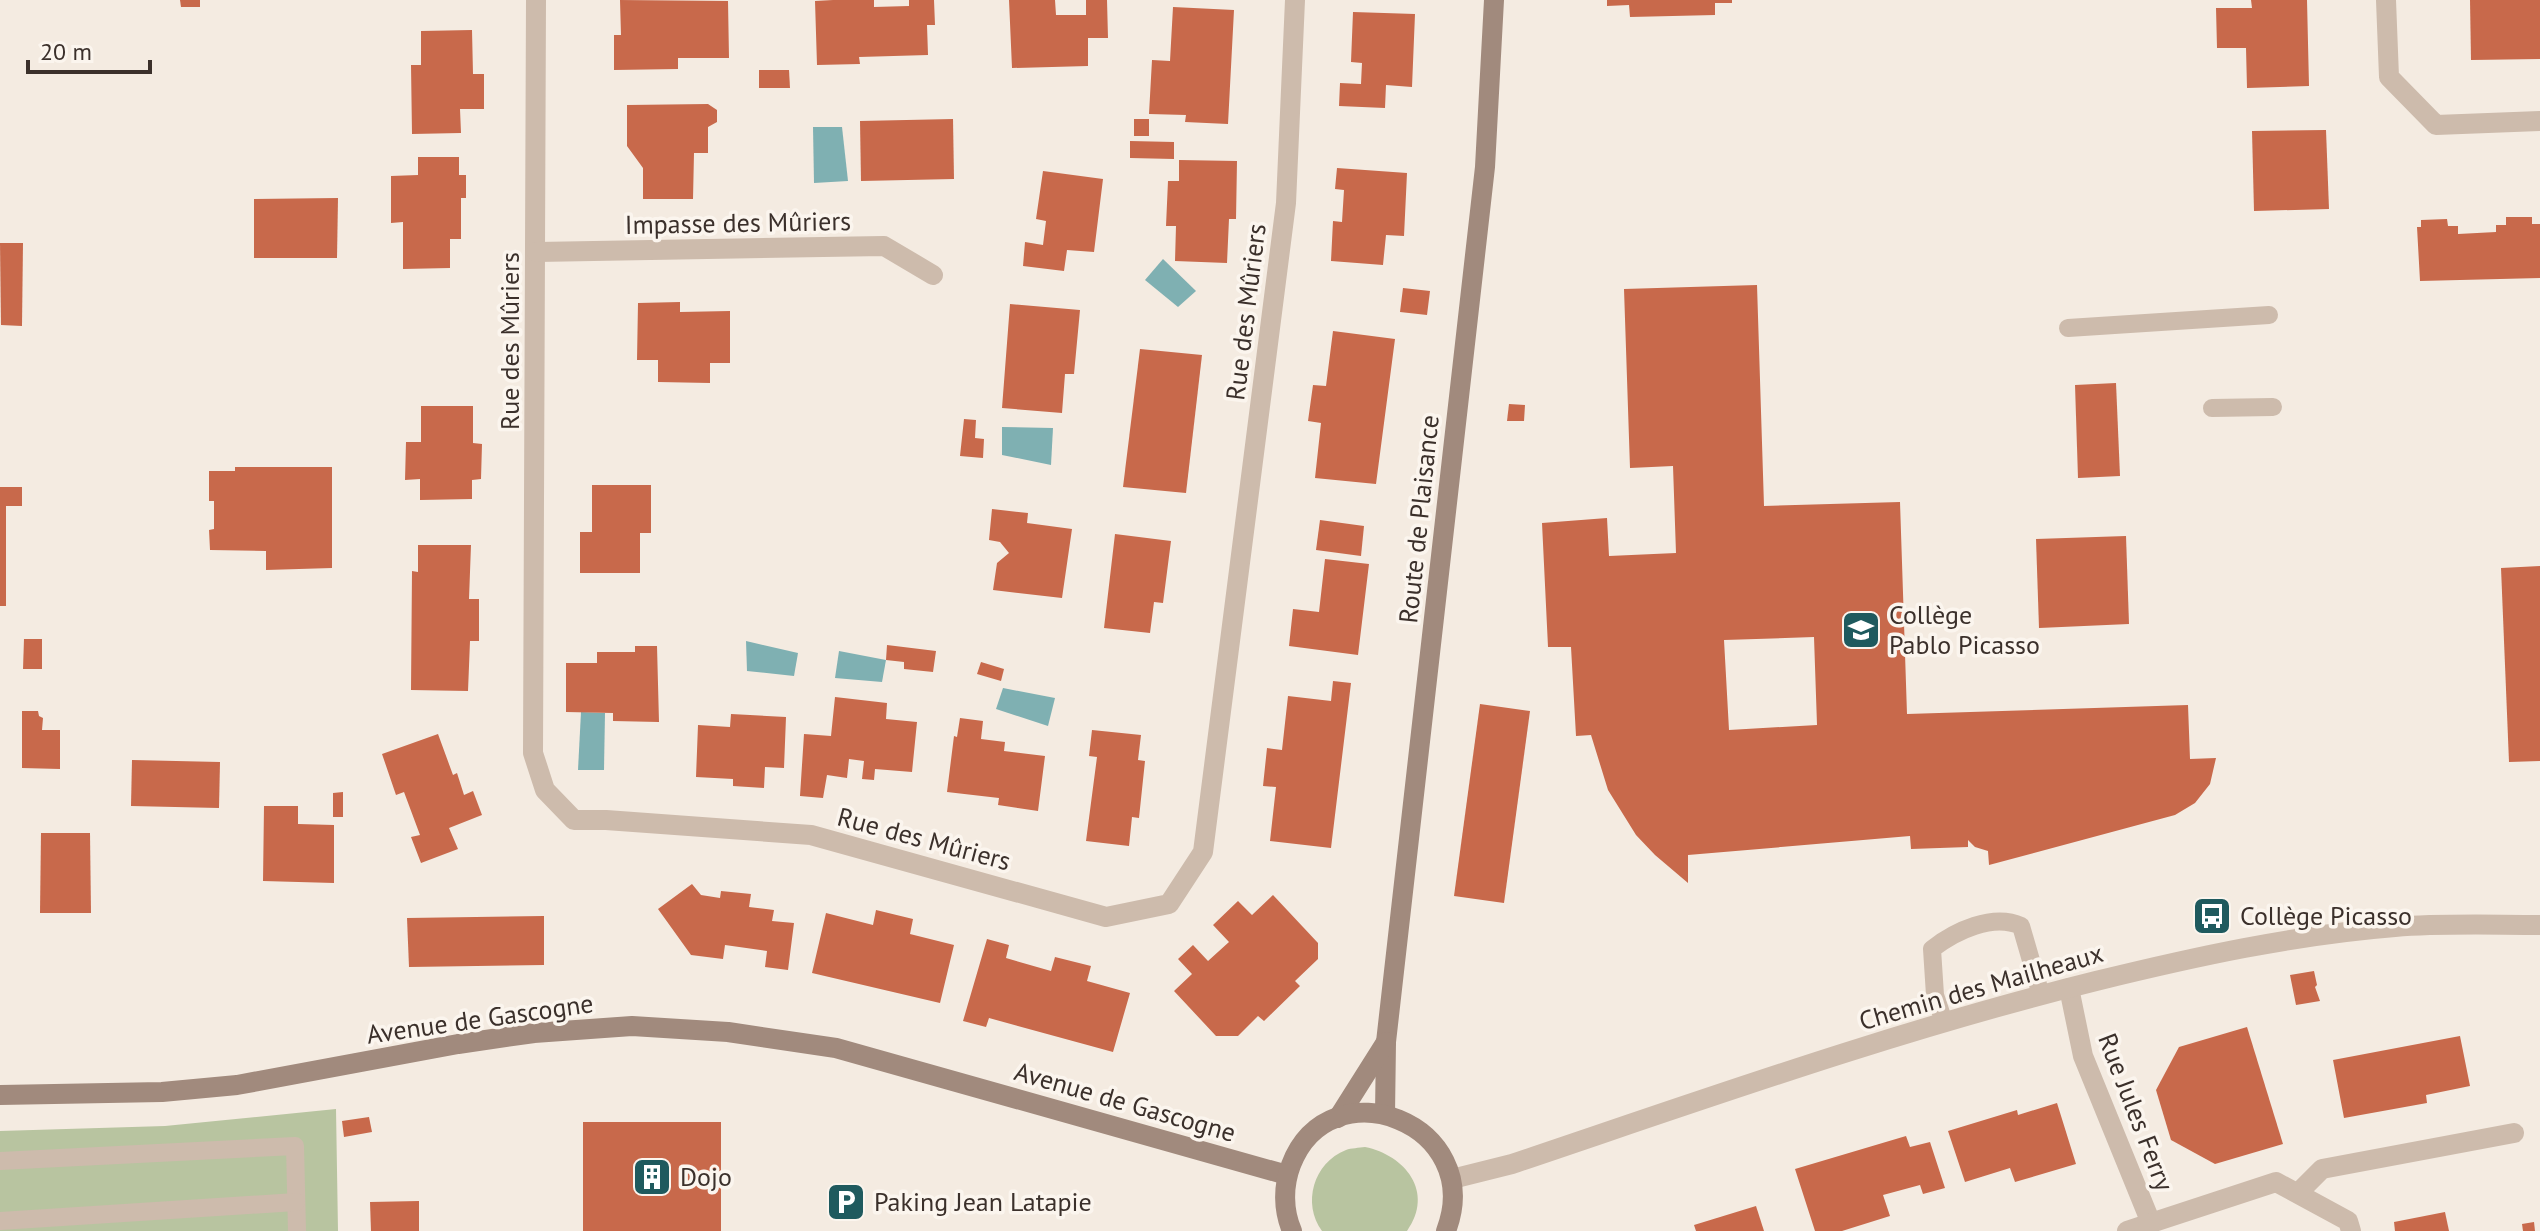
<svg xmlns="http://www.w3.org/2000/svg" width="2540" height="1231" font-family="'PT Sans',sans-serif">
<rect width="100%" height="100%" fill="#f4ebe1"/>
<g fill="#b8c4a0">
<path d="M 336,1109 L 338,1231 L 0,1231 L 0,1131 L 165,1126 Z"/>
<path d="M 1365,1147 C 1405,1155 1435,1192 1407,1231 L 1322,1231 C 1302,1204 1313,1163 1346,1150 C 1351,1148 1359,1148 1365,1147 Z"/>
</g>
<g fill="#7fb0b2">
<path d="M 813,127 L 842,127 L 848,181 L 814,183 Z"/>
<path d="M 1163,259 L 1196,291 L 1178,307 L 1145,280 Z"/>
<path d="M 1002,427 L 1053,428 L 1051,465 L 1002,455 Z"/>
<path d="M 746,641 L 798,653 L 794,676 L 747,671 Z"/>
<path d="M 839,651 L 886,660 L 882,682 L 835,678 Z"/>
<path d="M 1003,688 L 1055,698 L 1048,726 L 996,709 Z"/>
<path d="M 581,712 L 605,713 L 604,770 L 578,770 Z"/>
</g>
<g fill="#c8694b" fill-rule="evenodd">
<path d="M 180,0 L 200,0 L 200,7 L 181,7 Z"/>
<path d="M 620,0 L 728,1 L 729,58 L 678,58 L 678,69 L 614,70 L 614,35 L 621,35 Z"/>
<path d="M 833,0 L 874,0 L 874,7 L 909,6 L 909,0 L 934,0 L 935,25 L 927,25 L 928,55 L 859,57 L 860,64 L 817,65 L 815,1 Z"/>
<path d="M 1009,0 L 1055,0 L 1056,15 L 1086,15 L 1086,0 L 1107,0 L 1108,38 L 1088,38 L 1088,66 L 1012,68 Z"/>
<path d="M 1607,0 L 1732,0 L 1732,3 L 1715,3 L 1715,15 L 1630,17 L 1629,5 L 1607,6 Z"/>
<path d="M 2251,0 L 2307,0 L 2309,86 L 2247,88 L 2246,48 L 2217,48 L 2216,8 L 2252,8 Z"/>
<path d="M 2470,0 L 2540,0 L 2540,59 L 2471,60 Z"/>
<path d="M 1173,7 L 1234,10 L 1228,124 L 1185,122 L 1186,115 L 1149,114 L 1152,60 L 1170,61 Z"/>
<path d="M 1353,12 L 1415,14 L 1412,87 L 1386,85 L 1385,108 L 1339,106 L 1340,83 L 1361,84 L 1362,63 L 1351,62 Z"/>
<path d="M 472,30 L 473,74 L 484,74 L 484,109 L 460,109 L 461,133 L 412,134 L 411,65 L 421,65 L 421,31 Z"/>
<path d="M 759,70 L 789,70 L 790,88 L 759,88 Z"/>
<path d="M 708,104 L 717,110 L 717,122 L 708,127 L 708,153 L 694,153 L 693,199 L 643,199 L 643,168 L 627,146 L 627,105 Z"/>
<path d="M 953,119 L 954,179 L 861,181 L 860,121 Z"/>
<rect x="1134" y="119" width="15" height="17"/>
<path d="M 2326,130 L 2329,209 L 2254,211 L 2252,131 Z"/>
<path d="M 1130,141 L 1174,142 L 1174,159 L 1130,158 Z"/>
<path d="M 418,157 L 459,157 L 459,175 L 466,175 L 466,198 L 461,198 L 461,239 L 450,239 L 450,268 L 403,269 L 403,222 L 391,223 L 391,176 L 418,175 Z"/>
<path d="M 1179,160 L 1237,161 L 1236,219 L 1229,219 L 1227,263 L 1175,261 L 1176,226 L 1166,226 L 1168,181 L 1179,181 Z"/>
<path d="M 1337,168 L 1407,173 L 1404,236 L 1386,235 L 1383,265 L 1331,261 L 1333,221 L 1342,222 L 1344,190 L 1335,189 Z"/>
<path d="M 1043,171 L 1103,179 L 1094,252 L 1067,250 L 1064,271 L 1023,266 L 1025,242 L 1043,245 L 1046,221 L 1036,219 Z"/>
<path d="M 338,198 L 337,258 L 254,258 L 254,199 Z"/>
<path d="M 2506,217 L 2532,217 L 2532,224 L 2540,224 L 2540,278 L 2420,281 L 2417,227 L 2421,227 L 2421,220 L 2447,219 L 2448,226 L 2458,226 L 2458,234 L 2496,232 L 2496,225 L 2506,225 Z"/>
<path d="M 0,243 L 23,243 L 22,326 L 1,325 Z"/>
<path d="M 1757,285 L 1764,506 L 1900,502 L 1907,714 L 2188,705 L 2190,759 L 2216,758 L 2210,784 L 2195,803 L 2175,815 L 1989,865 L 1988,851 L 1975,847 L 1968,840 L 1968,847 L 1911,849 L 1910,836 L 1688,855 L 1688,883 L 1655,855 L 1636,835 L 1608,790 L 1591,735 L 1576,736 L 1571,647 L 1548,647 L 1542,523 L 1607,518 L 1609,556 L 1676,553 L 1673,466 L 1630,468 L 1624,289 ZM 1814,637 L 1817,725 L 1729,730 L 1724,640 Z"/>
<path d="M 1403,288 L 1430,291 L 1427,315 L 1400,312 Z"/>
<path d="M 680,302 L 680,312 L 730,311 L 730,363 L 710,363 L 710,383 L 658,382 L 658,360 L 637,360 L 638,303 Z"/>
<path d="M 1010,304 L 1080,310 L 1074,374 L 1065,374 L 1062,413 L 1002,408 Z"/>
<path d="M 1333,331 L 1395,339 L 1376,484 L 1315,478 L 1321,423 L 1308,421 L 1313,385 L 1326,386 Z"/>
<path d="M 1140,349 L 1202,355 L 1186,493 L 1123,487 Z"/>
<path d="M 2116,383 L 2120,476 L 2078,478 L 2075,385 Z"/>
<path d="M 1509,404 L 1525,405 L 1524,421 L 1507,421 Z"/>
<path d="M 421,406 L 473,406 L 473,443 L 482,444 L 481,479 L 472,480 L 472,499 L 420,500 L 420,479 L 405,480 L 406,442 L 421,442 Z"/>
<path d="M 964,419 L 976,420 L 975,438 L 984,439 L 983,458 L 960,456 Z"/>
<path d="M 235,467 L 332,467 L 332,568 L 266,570 L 266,551 L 210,550 L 209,530 L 214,529 L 214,501 L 209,501 L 209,471 L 235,471 Z"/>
<path d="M 592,485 L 651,485 L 651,533 L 640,533 L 640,573 L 580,573 L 580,532 L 592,532 Z"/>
<path d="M 0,487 L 22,487 L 22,506 L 6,506 L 6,606 L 0,606 Z"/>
<path d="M 992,509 L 1028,513 L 1027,523 L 1072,529 L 1062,598 L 993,590 L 997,563 L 1009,553 L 1000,542 L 989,540 Z"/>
<path d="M 1320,520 L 1364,526 L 1361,556 L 1316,550 Z"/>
<path d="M 1115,534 L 1171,541 L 1163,603 L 1154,602 L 1150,633 L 1104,628 Z"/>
<path d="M 2126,536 L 2129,624 L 2039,628 L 2036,539 Z"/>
<path d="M 418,545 L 471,545 L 469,599 L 479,599 L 479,641 L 470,641 L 468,691 L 411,690 L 412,571 L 418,572 Z"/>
<path d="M 1325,559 L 1369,564 L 1358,655 L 1289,646 L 1293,609 L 1319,612 Z"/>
<path d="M 2540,566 L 2540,761 L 2509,762 L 2501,568 Z"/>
<path d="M 24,639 L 42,639 L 42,669 L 23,669 Z"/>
<path d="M 887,645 L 936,651 L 933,672 L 904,669 L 904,662 L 886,660 Z"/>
<path d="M 635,646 L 657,646 L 659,722 L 613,721 L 613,713 L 566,712 L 566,663 L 597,663 L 597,652 L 635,652 Z"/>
<path d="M 981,662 L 1004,669 L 1001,681 L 977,674 Z"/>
<path d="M 1333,681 L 1351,683 L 1331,848 L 1270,841 L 1276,787 L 1263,786 L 1267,748 L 1282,750 L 1288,696 L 1331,701 Z"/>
<path d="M 835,697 L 887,703 L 886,719 L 917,722 L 912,772 L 875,769 L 874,780 L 862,779 L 864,761 L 849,759 L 847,778 L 827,775 L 823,798 L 800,796 L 804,734 L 831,736 Z"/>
<path d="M 1480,704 L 1530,711 L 1504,903 L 1454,896 Z"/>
<path d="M 22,711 L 38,711 L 39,716 L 43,718 L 42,730 L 60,730 L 60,769 L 22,768 Z"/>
<path d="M 731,714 L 786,717 L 784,768 L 765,767 L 764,788 L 733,786 L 733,779 L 696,777 L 698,725 L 730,727 Z"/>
<path d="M 960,718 L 983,721 L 981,739 L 1005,742 L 1004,751 L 1045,756 L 1038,811 L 998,805 L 999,798 L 947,792 L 954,736 L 957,737 Z"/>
<path d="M 1092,730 L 1141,735 L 1138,760 L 1145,761 L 1139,818 L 1132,817 L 1129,846 L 1086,841 L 1097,757 L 1089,756 Z"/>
<path d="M 438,734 L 453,775 L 457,773 L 464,795 L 473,791 L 482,815 L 449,828 L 458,849 L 421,863 L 411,837 L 420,835 L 404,792 L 396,795 L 382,754 Z"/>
<path d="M 132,760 L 220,762 L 219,808 L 131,806 Z"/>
<path d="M 343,792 L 343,817 L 333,817 L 333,793 Z"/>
<path d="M 264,806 L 298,806 L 298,824 L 334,825 L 334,883 L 263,881 Z"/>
<path d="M 41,833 L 90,833 L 91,913 L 40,913 Z"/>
<path d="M 692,884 L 701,895 L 720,898 L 721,891 L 751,894 L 749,907 L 774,910 L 772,921 L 794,923 L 788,970 L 765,967 L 767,951 L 725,945 L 723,959 L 691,955 L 658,909 Z"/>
<path d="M 1273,895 L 1318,943 L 1318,959 L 1295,981 L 1300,986 L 1264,1021 L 1258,1016 L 1238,1036 L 1216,1036 L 1174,991 L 1192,974 L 1178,959 L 1193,945 L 1208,961 L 1229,942 L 1213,925 L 1238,901 L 1252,915 Z"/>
<path d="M 876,910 L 913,919 L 910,934 L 954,945 L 940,1003 L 812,973 L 826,913 L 873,925 Z"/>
<path d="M 544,916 L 544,965 L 409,967 L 407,918 Z"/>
<path d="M 987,939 L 1009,945 L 1006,958 L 1051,971 L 1055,957 L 1091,966 L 1087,981 L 1130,993 L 1113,1052 L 989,1018 L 986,1027 L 963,1021 Z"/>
<path d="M 2314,971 L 2317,985 L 2315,987 L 2320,1001 L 2296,1005 L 2290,975 Z"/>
<path d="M 2247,1027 L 2283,1144 L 2215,1164 L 2171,1140 L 2156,1090 L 2179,1047 Z"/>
<path d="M 2460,1036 L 2470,1086 L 2426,1095 L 2427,1103 L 2344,1118 L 2333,1060 Z"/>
<path d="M 2057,1103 L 2076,1164 L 2015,1182 L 2010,1168 L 1965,1182 L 1948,1131 L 2017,1110 L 2018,1115 Z"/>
<path d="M 369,1117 L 372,1132 L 344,1137 L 342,1121 Z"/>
<rect x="583" y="1122" width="138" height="109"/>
<path d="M 1906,1136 L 1910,1147 L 1930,1142 L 1945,1188 L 1923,1194 L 1920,1185 L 1883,1195 L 1890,1216 L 1842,1231 L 1815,1231 L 1795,1169 Z"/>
<path d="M 419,1201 L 419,1231 L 371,1231 L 370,1202 Z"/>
<path d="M 1756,1206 L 1764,1231 L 1696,1231 L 1694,1225 Z"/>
<path d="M 2445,1212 L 2449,1231 L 2395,1231 L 2394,1222 Z"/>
<path d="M 2534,1222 L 2535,1231 L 2523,1231 L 2522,1224 Z"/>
</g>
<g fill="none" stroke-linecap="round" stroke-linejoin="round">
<g stroke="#cdbbac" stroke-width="18">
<path d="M 2068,328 L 2269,315"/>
<path d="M 2212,408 L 2273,407"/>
<path d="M 1944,1022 L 1935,995 L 1932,949 C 1955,931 1993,913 2021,926 L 2041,995"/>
<path d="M 0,1161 L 295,1146 L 297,1231"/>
<path d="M 0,1221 L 296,1202"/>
</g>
<g stroke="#cdbbac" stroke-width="20">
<path d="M 536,0 L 533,753 L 545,790 L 574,820 L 606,820 L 811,835 L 1106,917 L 1169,904 L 1203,852 L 1286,203 L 1295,0"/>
<path d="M 2386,0 L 2389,77 L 2436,125 L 2540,121"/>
<path d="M 537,252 L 884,246 L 933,275"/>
<path d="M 2069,988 L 2083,1056 L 2151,1223 L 2276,1182 L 2348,1221 L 2351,1231"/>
<path d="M 2298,1193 L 2322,1169 L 2514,1133"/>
<path d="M 2127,1231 L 2151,1223"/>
</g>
<path stroke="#cdbbac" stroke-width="20" d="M 1452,1179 L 1512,1164 C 1705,1099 1898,1030 2096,981 C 2194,957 2294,935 2395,927 C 2443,923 2491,925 2540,925"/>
<g stroke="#a18a7d" stroke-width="20">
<path d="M 0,1095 L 162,1092 L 237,1085 L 458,1044 L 534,1033 L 632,1026 L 728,1032 L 836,1048 L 1287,1175"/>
<path d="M 1385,1114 L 1386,1042 L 1485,167 L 1494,0"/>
<path d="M 1338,1118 L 1386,1042"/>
<path d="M 1292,1231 C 1283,1210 1283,1186 1291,1165 C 1330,1063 1487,1124 1446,1231"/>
</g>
</g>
<defs>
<g id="school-square" transform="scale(2)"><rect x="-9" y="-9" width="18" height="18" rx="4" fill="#1f5a5e" stroke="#fbf5ee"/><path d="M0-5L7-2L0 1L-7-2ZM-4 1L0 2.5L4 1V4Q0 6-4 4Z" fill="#fff"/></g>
<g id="bus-square" transform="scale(2)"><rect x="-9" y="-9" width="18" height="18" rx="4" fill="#1f5a5e" stroke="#fbf5ee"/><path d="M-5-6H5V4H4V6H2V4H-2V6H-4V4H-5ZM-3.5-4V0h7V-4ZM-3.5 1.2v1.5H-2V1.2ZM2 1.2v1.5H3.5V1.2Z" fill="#fff"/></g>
<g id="building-square" transform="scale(2)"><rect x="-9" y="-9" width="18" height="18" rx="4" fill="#1f5a5e" stroke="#fbf5ee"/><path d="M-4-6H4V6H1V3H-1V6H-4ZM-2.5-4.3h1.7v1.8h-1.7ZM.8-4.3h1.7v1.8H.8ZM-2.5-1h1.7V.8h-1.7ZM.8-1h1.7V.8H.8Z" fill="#fff"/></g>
<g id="parking-square" transform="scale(2)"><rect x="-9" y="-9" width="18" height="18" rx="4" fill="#1f5a5e" stroke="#fbf5ee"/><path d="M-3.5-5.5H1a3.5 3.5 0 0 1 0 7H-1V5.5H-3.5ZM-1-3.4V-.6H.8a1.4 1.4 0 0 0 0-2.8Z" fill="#fff"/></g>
</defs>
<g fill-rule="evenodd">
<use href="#school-square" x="1861" y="630"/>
<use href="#bus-square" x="2212" y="916"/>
<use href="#building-square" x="652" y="1177"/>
<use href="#parking-square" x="846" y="1202"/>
</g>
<g text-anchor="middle" stroke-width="7" stroke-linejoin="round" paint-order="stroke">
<g font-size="26" fill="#3b302b" stroke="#fbf5ee">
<text transform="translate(738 223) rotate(-1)" y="9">Impasse des Mûriers</text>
<text transform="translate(1246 312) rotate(-83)" y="9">Rue des Mûriers</text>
<text transform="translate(510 341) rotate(-90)" y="9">Rue des Mûriers</text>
<text transform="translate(1419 519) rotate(-84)" y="9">Route de Plaisance</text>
<text transform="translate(924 839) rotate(15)" y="9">Rue des Mûriers</text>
<text transform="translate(1981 987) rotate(-16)" y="9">Chemin des Mailheaux</text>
<text transform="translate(480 1019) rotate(-8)" y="9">Avenue de Gascogne</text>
<text transform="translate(1125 1102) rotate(16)" y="9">Avenue de Gascogne</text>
<text transform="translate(2136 1112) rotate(69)" y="9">Rue Jules Ferry</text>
</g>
<g font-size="26" fill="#3b302b" stroke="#fbf5ee" text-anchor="start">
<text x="1889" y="624">Collège<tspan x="1889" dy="30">Pablo Picasso</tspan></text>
<text x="2240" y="925">Collège Picasso</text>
<text x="680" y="1186">Dojo</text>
<text x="874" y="1211">Paking Jean Latapie</text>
</g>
</g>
<path d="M28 60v12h122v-12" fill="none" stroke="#3b302b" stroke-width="4"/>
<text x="40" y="60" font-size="24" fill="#3b302b" stroke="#fbf5ee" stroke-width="6" paint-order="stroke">20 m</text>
</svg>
